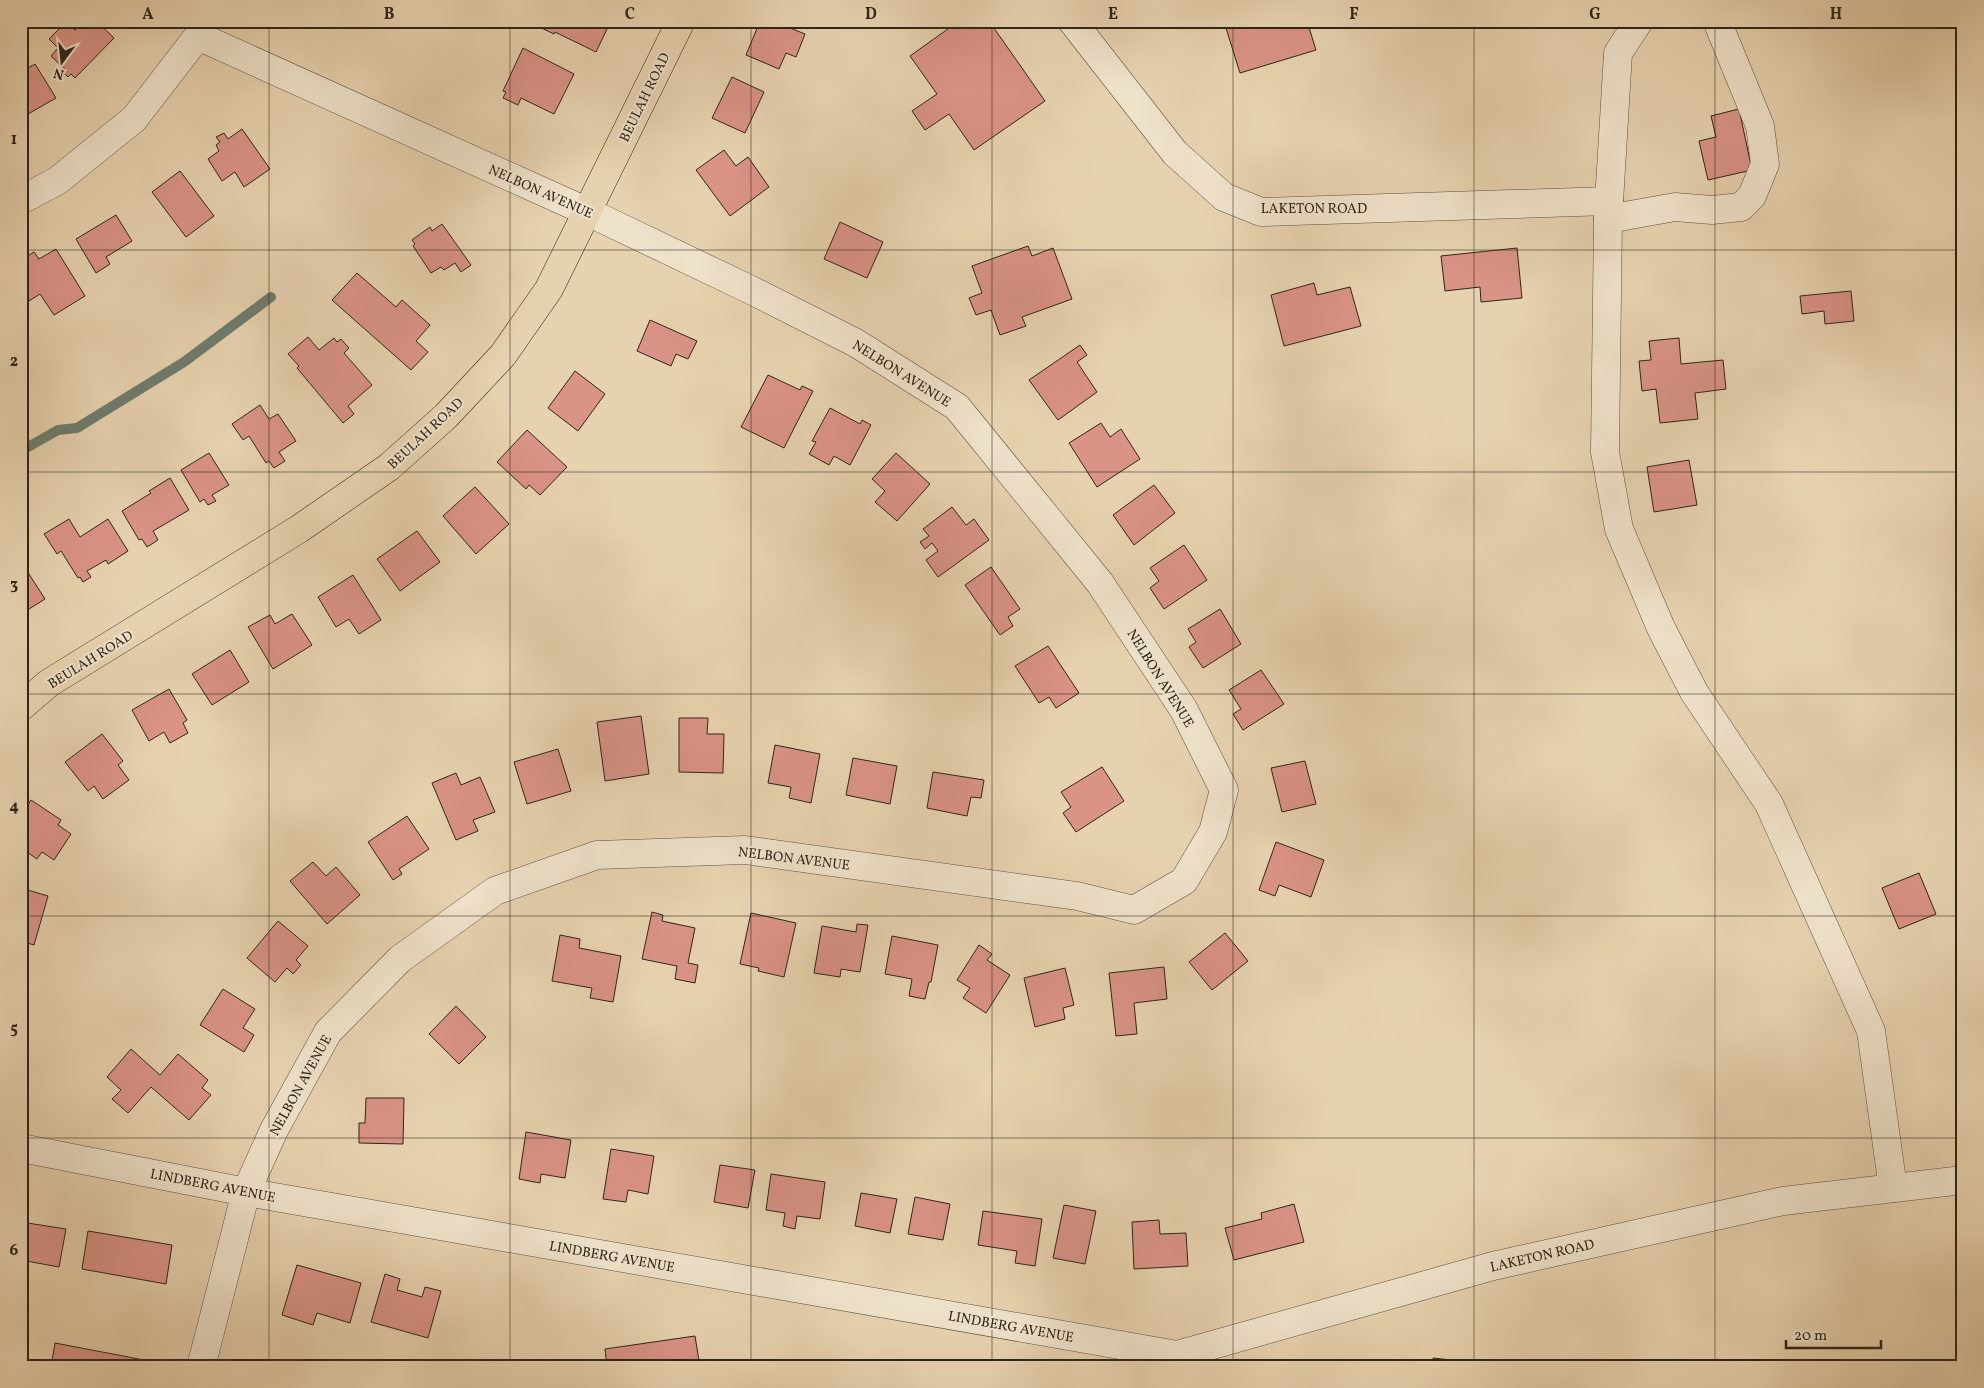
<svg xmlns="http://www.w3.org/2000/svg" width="1984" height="1388" font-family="Vollkorn,serif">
<rect width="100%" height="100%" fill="#e7d2af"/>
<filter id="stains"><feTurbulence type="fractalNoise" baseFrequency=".004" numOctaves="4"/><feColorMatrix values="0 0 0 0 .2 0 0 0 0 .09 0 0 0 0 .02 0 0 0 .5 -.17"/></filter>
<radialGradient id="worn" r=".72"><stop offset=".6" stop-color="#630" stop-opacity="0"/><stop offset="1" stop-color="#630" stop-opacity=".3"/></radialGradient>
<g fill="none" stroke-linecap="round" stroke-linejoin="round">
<path stroke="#6e7d6e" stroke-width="10" d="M 21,451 L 58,430 L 77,428 L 184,362 L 271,297"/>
</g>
<g fill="#da9387" stroke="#2e2519">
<path d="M 84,21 L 96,21 L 114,38 L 75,78 L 71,74 L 68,77 L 63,72 L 65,69 L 51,56 L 58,48 L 49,39 L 66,22 L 75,30 Z"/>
<path d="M 535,21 L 600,21 L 598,25 L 607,29 L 596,52 L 555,32 L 554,34 L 533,24 Z"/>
<path d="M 760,21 L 773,21 L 805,34 L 796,57 L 786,53 L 779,69 L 746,55 Z"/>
<path d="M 959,21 L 989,21 L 1045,101 L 974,150 L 949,114 L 925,130 L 912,111 L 937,94 L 910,56 Z"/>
<path d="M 1248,21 L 1307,21 L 1316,50 L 1240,73 L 1226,28 Z"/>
<path d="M 523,48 L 574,74 L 554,114 L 521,98 L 518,105 L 503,98 L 506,92 L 503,91 Z"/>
<path d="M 35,64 L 56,98 L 21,118 L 21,72 Z"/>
<path d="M 732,77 L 764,92 L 745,133 L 712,118 Z"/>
<path d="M 1739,109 L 1752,170 L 1708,180 L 1699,141 L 1716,137 L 1711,116 Z"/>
<path d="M 242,129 L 270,169 L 244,187 L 235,172 L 222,181 L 208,159 L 219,151 L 216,145 L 220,142 L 216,137 L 224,133 L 228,139 Z"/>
<path d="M 724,150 L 736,166 L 748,157 L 769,187 L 730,216 L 696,170 Z"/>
<path d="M 180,171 L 214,216 L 186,237 L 152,192 Z"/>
<path d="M 116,215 L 132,241 L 106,257 L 110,264 L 96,273 L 76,239 Z"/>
<path d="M 840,222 L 883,242 L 867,278 L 824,259 Z"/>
<path d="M 442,224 L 471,265 L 461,272 L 455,263 L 444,270 L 441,267 L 431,273 L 413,246 L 415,244 L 412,240 L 430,227 L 432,231 Z"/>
<path d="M 1028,246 L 1032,256 L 1053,248 L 1072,299 L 1022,317 L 1026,326 L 1000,335 L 991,310 L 976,315 L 969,298 L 982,293 L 972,266 Z"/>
<path d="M 1517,248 L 1522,298 L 1481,302 L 1480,287 L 1445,291 L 1441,256 Z"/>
<path d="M 56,249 L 85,296 L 54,315 L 40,294 L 29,301 L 21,289 L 21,260 L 34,252 L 39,259 Z"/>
<path d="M 357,273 L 396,307 L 402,300 L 430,325 L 416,341 L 428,352 L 411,370 L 332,300 Z"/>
<path d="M 1314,283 L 1317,295 L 1350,287 L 1361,326 L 1284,346 L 1271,295 Z"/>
<path d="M 1851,291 L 1854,321 L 1825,324 L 1824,311 L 1802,314 L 1800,296 Z"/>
<path d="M 650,320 L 697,341 L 688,359 L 676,354 L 671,366 L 637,351 Z"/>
<path d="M 308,337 L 319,350 L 334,338 L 337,342 L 341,339 L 349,348 L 344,353 L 372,385 L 348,406 L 354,414 L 343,423 L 297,368 L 299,366 L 288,354 Z"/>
<path d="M 1679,338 L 1681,364 L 1723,360 L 1726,389 L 1695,393 L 1698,419 L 1660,423 L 1656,389 L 1642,391 L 1639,361 L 1651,360 L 1649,341 Z"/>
<path d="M 1080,345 L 1087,355 L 1077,362 L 1097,392 L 1058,420 L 1029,380 Z"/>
<path d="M 575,371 L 605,394 L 578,431 L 548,408 Z"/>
<path d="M 768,375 L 800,390 L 802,386 L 813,391 L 784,448 L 741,427 Z"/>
<path d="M 260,405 L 269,419 L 278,414 L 296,441 L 279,452 L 285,461 L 274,468 L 269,461 L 266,463 L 249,436 L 243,440 L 232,424 Z"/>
<path d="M 830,408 L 860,424 L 862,420 L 871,425 L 850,465 L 834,456 L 829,465 L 809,454 L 816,442 L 812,441 Z"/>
<path d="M 1101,423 L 1110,437 L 1121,429 L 1140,459 L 1097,487 L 1069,443 Z"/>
<path d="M 527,430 L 567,467 L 540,495 L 529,485 L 526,489 L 497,462 Z"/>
<path d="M 209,453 L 229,485 L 212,495 L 216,501 L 208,505 L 204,499 L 200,502 L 181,470 Z"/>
<path d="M 896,453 L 930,484 L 897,521 L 875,502 L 885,491 L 872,479 Z"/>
<path d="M 1689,460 L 1697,505 L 1654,512 L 1647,467 Z"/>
<path d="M 170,478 L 189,510 L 153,531 L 158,540 L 147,547 L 142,539 L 139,540 L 122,511 L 151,493 L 149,491 Z"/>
<path d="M 1154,485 L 1175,513 L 1134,545 L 1113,515 Z"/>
<path d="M 475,487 L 509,524 L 476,554 L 443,516 Z"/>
<path d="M 952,507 L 966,525 L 974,519 L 989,540 L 938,577 L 926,560 L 938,551 L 932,543 L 925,549 L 920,542 L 929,536 L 923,529 Z"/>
<path d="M 69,519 L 80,537 L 108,519 L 128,551 L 108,564 L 106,560 L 87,571 L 91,577 L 83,582 L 80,577 L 78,578 L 61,551 L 57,554 L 44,534 Z"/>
<path d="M 417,531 L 440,562 L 400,591 L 377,559 Z"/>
<path d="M 1184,545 L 1207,580 L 1164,609 L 1150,588 L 1159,581 L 1150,568 Z"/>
<path d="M 991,567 L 1020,609 L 1008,617 L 1013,626 L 1000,635 L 965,585 Z"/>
<path d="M 21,569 L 24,573 L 27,571 L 45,599 L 21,614 Z"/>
<path d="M 353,575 L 381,620 L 359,634 L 349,619 L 336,627 L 318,597 Z"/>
<path d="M 1220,609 L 1241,644 L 1203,668 L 1189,647 L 1196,642 L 1188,629 Z"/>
<path d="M 292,614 L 312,645 L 273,669 L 248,627 L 270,615 L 275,624 Z"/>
<path d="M 1048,646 L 1079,693 L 1056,708 L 1049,697 L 1039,703 L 1015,666 Z"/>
<path d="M 230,650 L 249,682 L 212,705 L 192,674 Z"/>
<path d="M 1261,670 L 1284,704 L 1243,730 L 1233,714 L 1241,709 L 1229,690 Z"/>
<path d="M 169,689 L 187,720 L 183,723 L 188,733 L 170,743 L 164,732 L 149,741 L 132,710 Z"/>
<path d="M 641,716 L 649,774 L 605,781 L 597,722 Z"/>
<path d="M 679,718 L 708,718 L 707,734 L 724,734 L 723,773 L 679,772 Z"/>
<path d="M 102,734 L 123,761 L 118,765 L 129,780 L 103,799 L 94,786 L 88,791 L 65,762 Z"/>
<path d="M 775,745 L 820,754 L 811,803 L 789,798 L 791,787 L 768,783 Z"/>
<path d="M 558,749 L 571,791 L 527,804 L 514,762 Z"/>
<path d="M 853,758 L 897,766 L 890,804 L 846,795 Z"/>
<path d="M 1305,761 L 1316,804 L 1282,812 L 1271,768 Z"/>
<path d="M 1102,767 L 1124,801 L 1076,832 L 1063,813 L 1071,807 L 1061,792 Z"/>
<path d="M 933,772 L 984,780 L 981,798 L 971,797 L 967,816 L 927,808 Z"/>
<path d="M 456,773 L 461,785 L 480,777 L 495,812 L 473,820 L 478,831 L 456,840 L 432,783 Z"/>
<path d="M 31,800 L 61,820 L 58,825 L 71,834 L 54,860 L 42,852 L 37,859 L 21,848 L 21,816 Z"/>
<path d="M 407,816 L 429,849 L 399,869 L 402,874 L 393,880 L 368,842 Z"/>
<path d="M 1276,842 L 1324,860 L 1311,897 L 1279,885 L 1275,896 L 1259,890 Z"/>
<path d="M 313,862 L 326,876 L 336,867 L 360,895 L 327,924 L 290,881 Z"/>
<path d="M 1919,873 L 1936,914 L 1899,929 L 1882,888 Z"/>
<path d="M 24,889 L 48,896 L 34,945 L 21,941 L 21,895 Z"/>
<path d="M 652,912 L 663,915 L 662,921 L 695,928 L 688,963 L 698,965 L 695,983 L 675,979 L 677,966 L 642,959 Z"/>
<path d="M 751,913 L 796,923 L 784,977 L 758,971 L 759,968 L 740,964 Z"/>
<path d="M 278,921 L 308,946 L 296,960 L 301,965 L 293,974 L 287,968 L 275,982 L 247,958 Z"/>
<path d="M 857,924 L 868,925 L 860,972 L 841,969 L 840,977 L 814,973 L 822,926 L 856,932 Z"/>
<path d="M 1225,933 L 1248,961 L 1212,990 L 1189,962 Z"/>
<path d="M 560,935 L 580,939 L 579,948 L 621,956 L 613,1002 L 590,998 L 592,988 L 552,981 Z"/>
<path d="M 892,936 L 938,945 L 931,982 L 929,982 L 925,999 L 909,996 L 912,979 L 885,974 Z"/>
<path d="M 979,945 L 992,954 L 987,960 L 1010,975 L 986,1013 L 963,998 L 970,988 L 957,980 Z"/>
<path d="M 1164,967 L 1167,999 L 1134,1003 L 1137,1034 L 1116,1036 L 1109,973 Z"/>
<path d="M 1065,968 L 1074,1005 L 1063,1008 L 1065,1019 L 1035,1027 L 1024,978 Z"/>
<path d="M 223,989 L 255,1009 L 243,1028 L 254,1035 L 244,1052 L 200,1025 Z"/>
<path d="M 456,1006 L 486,1037 L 459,1064 L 429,1034 Z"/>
<path d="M 131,1049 L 160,1075 L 178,1054 L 208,1080 L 202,1088 L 211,1095 L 189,1120 L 151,1087 L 128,1113 L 112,1099 L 121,1090 L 107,1077 Z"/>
<path d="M 366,1098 L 404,1098 L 403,1144 L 359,1143 L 359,1123 L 365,1123 Z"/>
<path d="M 526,1132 L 571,1140 L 565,1178 L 541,1174 L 540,1183 L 519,1179 Z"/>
<path d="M 611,1149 L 654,1156 L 648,1194 L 628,1190 L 626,1202 L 603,1199 Z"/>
<path d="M 720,1165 L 755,1170 L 748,1208 L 714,1202 Z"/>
<path d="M 771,1174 L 825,1182 L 820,1219 L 797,1216 L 795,1229 L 783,1226 L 785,1213 L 766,1210 Z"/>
<path d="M 861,1193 L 897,1199 L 890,1233 L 855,1226 Z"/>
<path d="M 915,1197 L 950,1204 L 943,1240 L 908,1234 Z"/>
<path d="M 1294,1204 L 1304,1242 L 1234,1260 L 1225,1228 L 1262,1219 L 1261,1213 Z"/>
<path d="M 1064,1205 L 1096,1211 L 1085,1264 L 1053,1258 Z"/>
<path d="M 983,1211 L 1042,1219 L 1035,1266 L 1015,1263 L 1017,1251 L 978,1245 Z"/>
<path d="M 1159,1220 L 1160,1234 L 1186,1233 L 1188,1266 L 1134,1269 L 1132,1222 Z"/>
<path d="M 21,1222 L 66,1229 L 59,1267 L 21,1260 Z"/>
<path d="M 88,1231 L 172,1245 L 166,1284 L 82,1269 Z"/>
<path d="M 297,1265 L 361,1283 L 350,1323 L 317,1313 L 313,1325 L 282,1315 Z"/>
<path d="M 385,1274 L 400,1279 L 397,1290 L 422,1297 L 425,1287 L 441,1291 L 428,1338 L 371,1322 Z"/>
<path d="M 695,1336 L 700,1367 L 607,1367 L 605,1349 Z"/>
<path d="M 55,1343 L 144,1360 L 142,1367 L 51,1367 Z"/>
<path d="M 1433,1358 L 1477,1363 L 1476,1367 L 1432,1367 Z"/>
</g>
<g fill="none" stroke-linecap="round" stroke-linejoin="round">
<g stroke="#5c503e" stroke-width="29">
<g id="minor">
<path d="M 1072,21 L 1175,153 L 1224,197 L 1261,212 L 1609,201"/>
<path d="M 1639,21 L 1618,53 L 1608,219 L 1605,452 L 1619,529 L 1661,628 L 1694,692 L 1769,804 L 1871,1031 L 1893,1188"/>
<path d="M 198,36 L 588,212 L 751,290 L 856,343 L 957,407 L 1100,583 L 1184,710 L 1224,790 L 1213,832 L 1184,881 L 1134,910 L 1077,896 L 745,850 L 597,855 L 495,891 L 400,959 L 328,1032 L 274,1130 L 246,1192 L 201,1367"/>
<path d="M 21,200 L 57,181 L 134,119 L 198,36 L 205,21"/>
<path d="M 1608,219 L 1675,207 L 1712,210 L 1741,207 L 1752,196 L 1765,164 L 1760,126 L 1717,21"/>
<path d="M 21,1148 L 246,1192 L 1177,1355 L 1202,1367"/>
</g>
</g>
<g stroke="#5c503e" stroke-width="29">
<path id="tertiary" d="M 1128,1367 L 1177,1355 L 1493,1266 L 1783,1201 L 1963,1180"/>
</g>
<g stroke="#2e2519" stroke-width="29">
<path id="primary" d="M 21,707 L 49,683 L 299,529 L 389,467 L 446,416 L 503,355 L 549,289 L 681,21"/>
</g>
<use href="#minor" stroke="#efe2cb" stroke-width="28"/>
<use href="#tertiary" stroke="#efe2cb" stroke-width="28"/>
<use href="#primary" stroke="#e7d2af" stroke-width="28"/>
</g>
<path fill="none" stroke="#2e2519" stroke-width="1" stroke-opacity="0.55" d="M 269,21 L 269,1367M 510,21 L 510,1367M 751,21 L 751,1367M 992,21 L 992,1367M 1233,21 L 1233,1367M 1474,21 L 1474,1367M 1715,21 L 1715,1367M 21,250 L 1963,250M 21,472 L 1963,472M 21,694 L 1963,694M 21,916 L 1963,916M 21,1138 L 1963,1138"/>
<g text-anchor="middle" stroke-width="4" stroke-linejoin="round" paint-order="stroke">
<g font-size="14" fill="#2e2519" stroke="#efe2cb">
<text transform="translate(644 97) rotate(-64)" y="5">BEULAH ROAD</text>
<text transform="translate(541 191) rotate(24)" y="5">NELBON AVENUE</text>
<text x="1314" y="213">LAKETON ROAD</text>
<text transform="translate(902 373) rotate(32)" y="5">NELBON AVENUE</text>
<text transform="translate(425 433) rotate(-43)" y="5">BEULAH ROAD</text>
<text transform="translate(90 659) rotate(-32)" y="5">BEULAH ROAD</text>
<text transform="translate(1161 678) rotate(58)" y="5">NELBON AVENUE</text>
<text transform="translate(794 858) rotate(7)" y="5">NELBON AVENUE</text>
<text transform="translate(300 1085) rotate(-61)" y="5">NELBON AVENUE</text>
<text transform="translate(213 1185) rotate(11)" y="5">LINDBERG AVENUE</text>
<text transform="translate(1542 1255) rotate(-13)" y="5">LAKETON ROAD</text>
<text transform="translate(612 1256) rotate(10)" y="5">LINDBERG AVENUE</text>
<text transform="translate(1011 1326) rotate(10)" y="5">LINDBERG AVENUE</text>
</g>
</g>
<rect width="1984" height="1388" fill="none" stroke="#e7d2af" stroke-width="55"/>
<g transform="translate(62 62) rotate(195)" stroke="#efe2cb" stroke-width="4" paint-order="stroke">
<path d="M0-4L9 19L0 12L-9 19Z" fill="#2e2519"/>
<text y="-8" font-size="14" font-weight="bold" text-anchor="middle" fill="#2e2519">N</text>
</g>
<path d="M1786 1340v8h95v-8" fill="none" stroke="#2e2519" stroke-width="2.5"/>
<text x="1794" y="1340" font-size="15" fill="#2e2519" stroke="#efe2cb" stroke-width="4" paint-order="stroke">20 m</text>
<rect x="28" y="28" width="1928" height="1332" fill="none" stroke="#2e2519" stroke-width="2"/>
<g font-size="16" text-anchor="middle" font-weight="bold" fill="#2e2519">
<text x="148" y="19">A</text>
<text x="389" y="19">B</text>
<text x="630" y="19">C</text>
<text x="871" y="19">D</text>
<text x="1113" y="19">E</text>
<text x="1354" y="19">F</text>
<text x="1595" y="19">G</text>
<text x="1836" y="19">H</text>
<text x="14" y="144">1</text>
<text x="14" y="366">2</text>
<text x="14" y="589">3</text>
<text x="14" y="811">4</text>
<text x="14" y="1033">5</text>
<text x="14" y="1255">6</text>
</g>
<rect width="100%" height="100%" filter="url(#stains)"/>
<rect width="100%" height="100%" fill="url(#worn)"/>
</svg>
